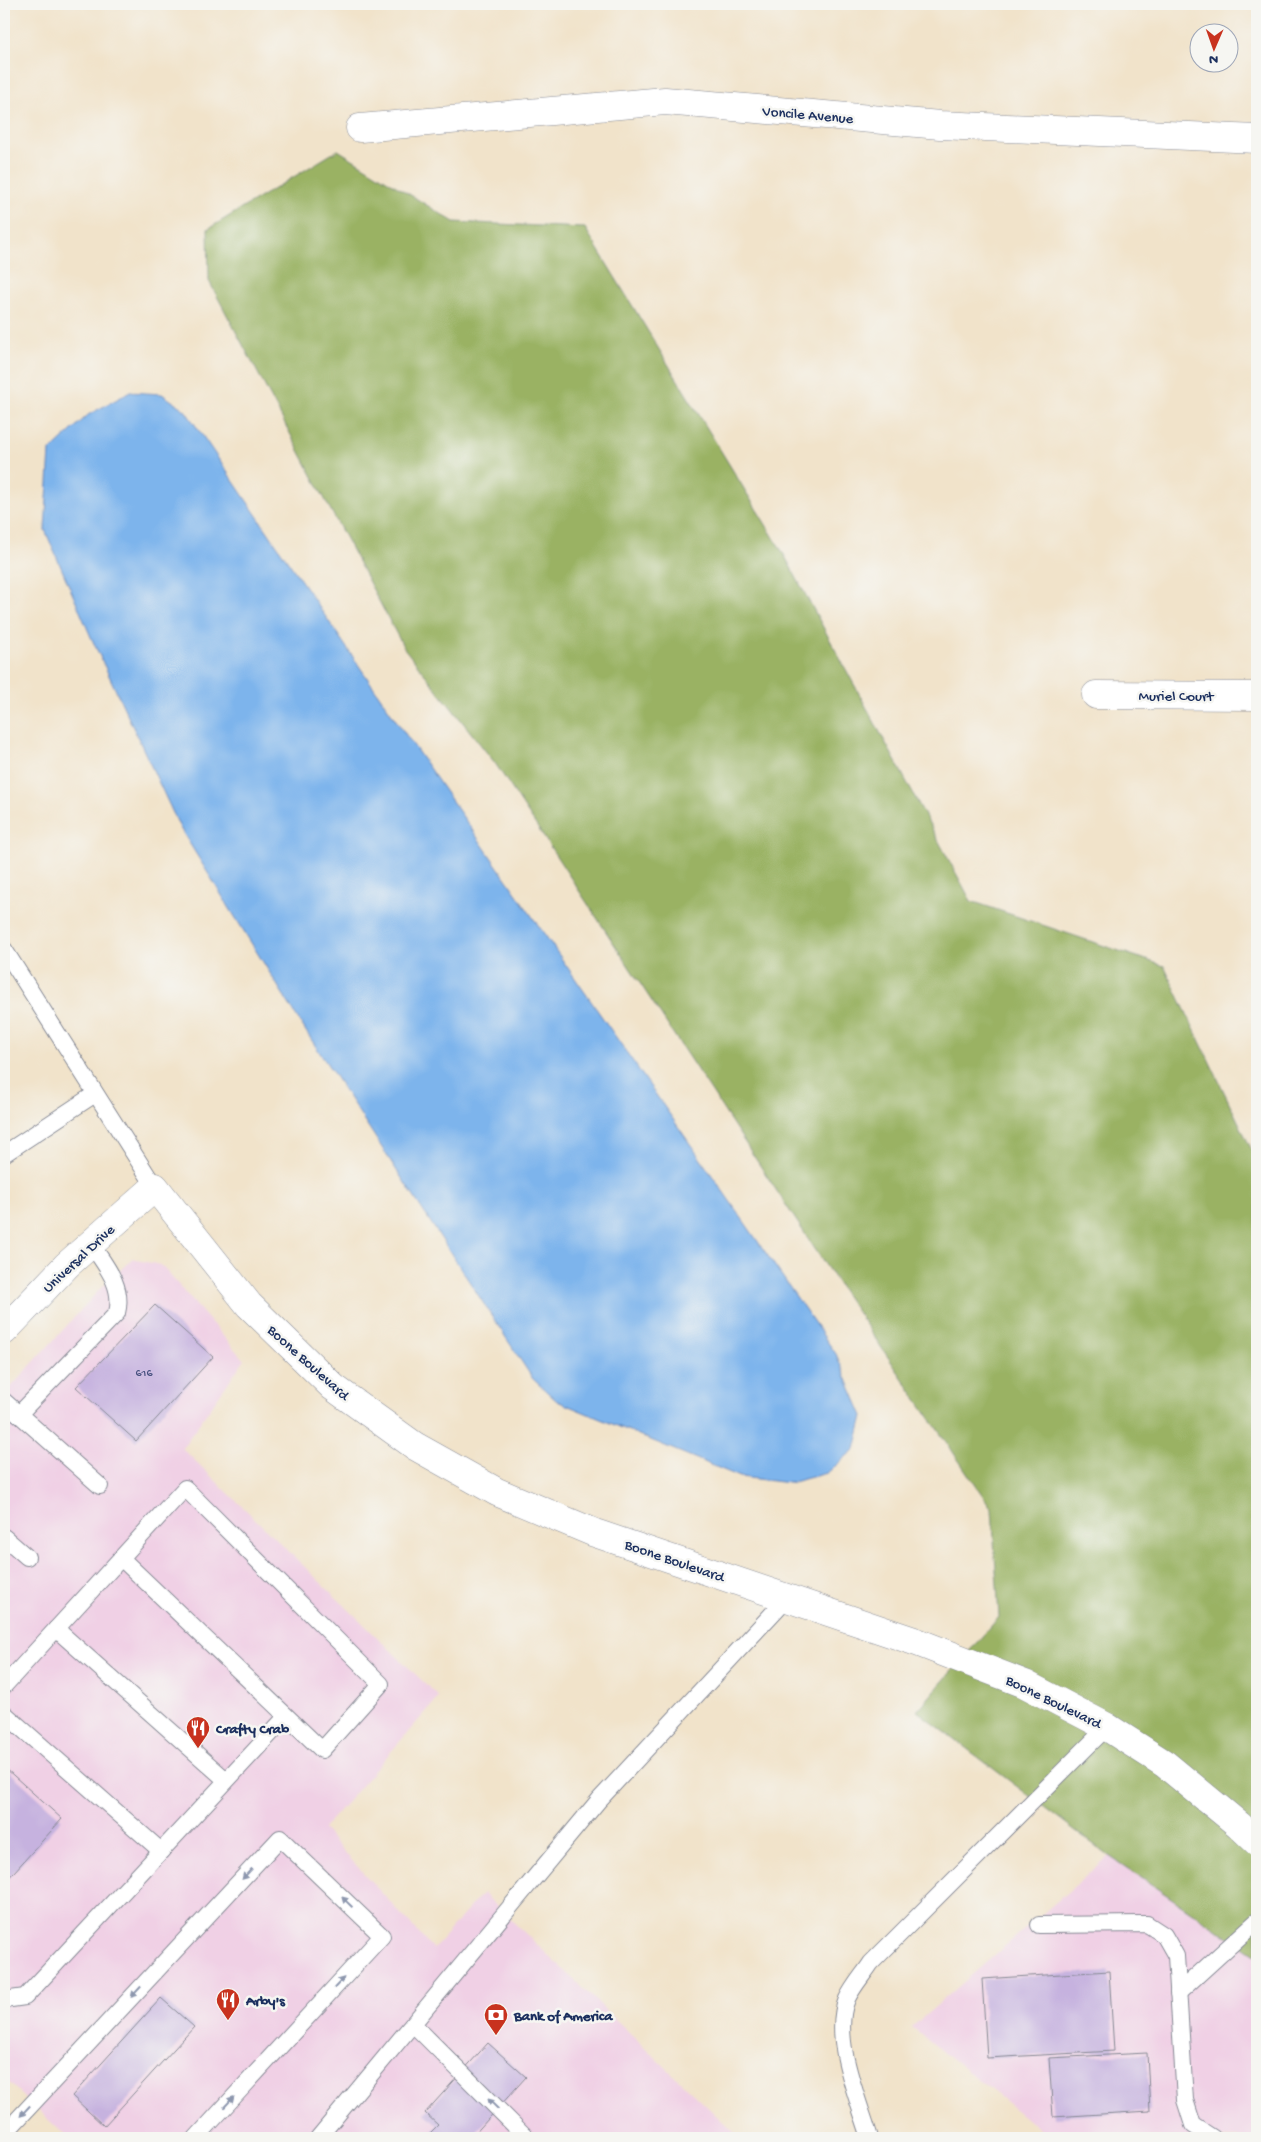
<svg xmlns="http://www.w3.org/2000/svg" width="1261" height="2142" font-family="'Gochi Hand',sans-serif">
<rect width="100%" height="100%" fill="#f6f6f2"/>
<filter id="ink" filterUnits="userSpaceOnUse"><feTurbulence type="fractalNoise" baseFrequency=".02" numOctaves="2"/><feDisplacementMap in="SourceGraphic" scale="10" xChannelSelector="R" yChannelSelector="G"/><feConvolveMatrix kernelMatrix="1 2 1 2 8 2 1 2 1" color-interpolation-filters="sRGB"/></filter>
<filter id="wash" filterUnits="userSpaceOnUse"><feTurbulence type="fractalNoise" baseFrequency=".0096" numOctaves="4" result="noise"/><feDisplacementMap in="SourceGraphic" scale="20" xChannelSelector="R" yChannelSelector="G"/><feGaussianBlur stdDeviation="1.12" result="paint"/><feColorMatrix in="noise" values="0 0 0 0 0 0 0 0 0 0 0 0 0 0 0 0 0 1.4 0 .05"/><feComposite in="paint" operator="in"/></filter>
<g filter="url(#wash)">
<rect width="100%" height="100%" fill="#f1e3ca"/>
<g fill="#f0d0e5">
<path d="M 132,1259 L 161,1265 L 244,1360 L 182,1448 L 439,1697 L 323,1829 L 433,1949 L 483,1893 L 740,2138 L 68,2138 L 4,2078 L 4,1395 L 99,1290 Z"/>
<path d="M 1109,1856 L 1257,1956 L 1257,2138 L 1051,2138 L 912,2027 Z"/>
</g>
<path fill="#9ab264" stroke="#5a7061" d="M 338,150 L 454,222 L 585,228 L 782,551 L 971,901 L 1164,966 L 1257,1161 L 1257,1956 L 1109,1856 L 917,1711 L 999,1617 L 992,1509 L 840,1287 L 495,763 L 404,648 L 209,281 L 208,229 Z"/>
<path fill="#7db4ec" stroke="#4c72a5" d="M 130,392 L 162,394 L 185,410 L 402,729 L 836,1354 L 863,1416 L 855,1449 L 827,1473 L 789,1483 L 740,1477 L 557,1401 L 533,1379 L 307,1033 L 180,828 L 91,637 L 45,530 L 50,451 L 88,415 Z"/>
<g id="blocks">
<g fill="#c6b2df">
<path d="M 155,1305 L 213,1357 L 136,1441 L 76,1387 Z"/>
<path d="M 4,1767 L 62,1819 L 4,1883 Z"/>
<path d="M 1109,1971 L 1114,2051 L 987,2058 L 982,1979 Z"/>
<path d="M 161,1998 L 194,2027 L 104,2126 L 72,2096 Z"/>
<path d="M 488,2043 L 526,2077 L 471,2138 L 425,2138 L 438,2125 L 425,2113 Z"/>
<path d="M 1147,2053 L 1150,2111 L 1053,2117 L 1049,2058 Z"/>
</g>
</g>
</g>
<g filter="url(#ink)">
<use href="#blocks" fill-opacity="0" stroke="#868994" stroke-width="1"/>
<g fill="none" stroke-linecap="round" stroke-linejoin="round">
<g stroke="#868994" stroke-width="18">
<g id="lane">
<path d="M 4,949 L 155,1187"/>
<path d="M 4,1154 L 95,1094"/>
<path d="M 4,1401 L 100,1486"/>
<path d="M 19,1414 L 117,1313 C 124,1286 105,1265 91,1244"/>
<path d="M 4,1537 L 27,1557"/>
<path d="M 56,1629 L 226,1780"/>
<path d="M 4,1686 L 185,1488 L 381,1684 L 322,1750 L 121,1558"/>
<path d="M 4,1713 L 161,1851"/>
<path d="M 1039,1925 L 1147,1924 L 1164,1935 L 1176,1956 L 1185,2100 L 1193,2125 L 1213,2138"/>
<path d="M 1178,1993 L 1257,1921"/>
<path d="M 4,2000 L 25,1997 L 286,1717"/>
<path d="M 413,2024 L 527,2138"/>
<path d="M 4,2134 L 280,1838 L 382,1936 L 196,2138"/>
<path d="M 318,2138 L 599,1800 L 787,1598"/>
<path d="M 870,2138 C 858,2098 831,2038 847,1999 C 853,1986 864,1974 871,1963 L 1107,1727"/>
</g>
</g>
<g stroke="#868994" stroke-width="29">
<g id="street">
<path d="M 360,128 L 665,101 L 940,125 L 1257,139"/>
<path d="M 1096,695 L 1257,696"/>
</g>
</g>
<g stroke="#868994" stroke-width="29">
<path id="secondary" d="M 4,1331 L 67,1265 L 155,1187 L 249,1305 L 333,1387 L 415,1446 L 497,1492 L 595,1533 L 917,1642 L 1025,1684 L 1107,1727 L 1165,1764 L 1239,1825 L 1257,1842"/>
</g>
<use href="#lane" stroke="#fff" stroke-width="16"/>
<use href="#street" stroke="#fff" stroke-width="28"/>
<use href="#secondary" stroke="#fff" stroke-width="28"/>
</g>
<defs><path id="oneway-solid" d="M-6-.8H1V-3.2L6.5 0L1 3.2V.8H-6Z" transform="scale(1.25)"/></defs>
<g fill="#8d97ae">
<use href="#oneway-solid" transform="translate(247 1874) rotate(133)"/>
<use href="#oneway-solid" transform="translate(347 1902) rotate(-136)"/>
<use href="#oneway-solid" transform="translate(339 1983) rotate(-47)"/>
<use href="#oneway-solid" transform="translate(136 1992) rotate(133)"/>
<use href="#oneway-solid" transform="translate(229 2102) rotate(-47)"/>
<use href="#oneway-solid" transform="translate(493 2104) rotate(-135)"/>
<use href="#oneway-solid" transform="translate(25 2111) rotate(133)"/>
</g>
</g>
<defs>
<g id="restaurant-pin" transform="scale(1.25)"><path d="M0 17L-7.5 6A9.5 9.5 0 1 1 7.5 6Z" fill="#c8321e" stroke="#f6f6f2"/><path d="M-5-6h1v4h1v-4h1v4h1v-4h1v5L-1.5 .5V6h-2V.5L-5-1ZM5-6V6H3V1.5H1.5Q1.5-4 5-6Z" fill="#fff"/></g>
<g id="bank-pin" transform="scale(1.25)"><path d="M0 17L-7.5 6A9.5 9.5 0 1 1 7.5 6Z" fill="#c8321e" stroke="#f6f6f2"/><path d="M-6-4H6V4H-6ZM0-2.3a2.3 2.3 0 1 0 0 4.6a2.3 2.3 0 1 0 0-4.6Z" fill="#fff"/></g>
</defs>
<g fill-rule="evenodd">
<use href="#restaurant-pin" x="198" y="1728"/>
<use href="#restaurant-pin" x="228" y="2000"/>
<use href="#bank-pin" x="496" y="2015"/>
</g>
<g text-anchor="middle" stroke-width="5" stroke-linejoin="round" paint-order="stroke">
<g font-size="12" fill="#46507e">
<text x="144" y="1376">616</text>
</g>
<g font-size="15" fill="#1b2f5e" stroke="#f6f6f2">
<text transform="translate(808 114) rotate(5)" y="5">Voncile Avenue</text>
<text x="1176" y="700">Muriel Court</text>
<text transform="translate(78 1258) rotate(-43)" y="5">Universal Drive</text>
<text transform="translate(309 1362) rotate(42)" y="5">Boone Boulevard</text>
<text transform="translate(675 1560) rotate(19)" y="5">Boone Boulevard</text>
<text transform="translate(1054 1701) rotate(26)" y="5">Boone Boulevard</text>
</g>
<g font-size="15" font-weight="bold" fill="#1b2f5e" stroke="#f6f6f2" text-anchor="start">
<text x="216" y="1733">Crafty Crab</text>
<text x="246" y="2005">Arby's</text>
<text x="514" y="2020">Bank of America</text>
</g>
</g>
<rect width="1261" height="2142" fill="none" stroke="#f6f6f2" stroke-width="20"/>
<g transform="translate(1214 48) rotate(182)"><circle r="24" fill="#f6f6f2" stroke="#9ea6b7"/>
<path d="M0-4L9 19L0 12L-9 19Z" fill="#c8321e"/>
<text y="-8" font-size="14" font-weight="bold" text-anchor="middle" fill="#1b2f5e">N</text>
</g>
</svg>
